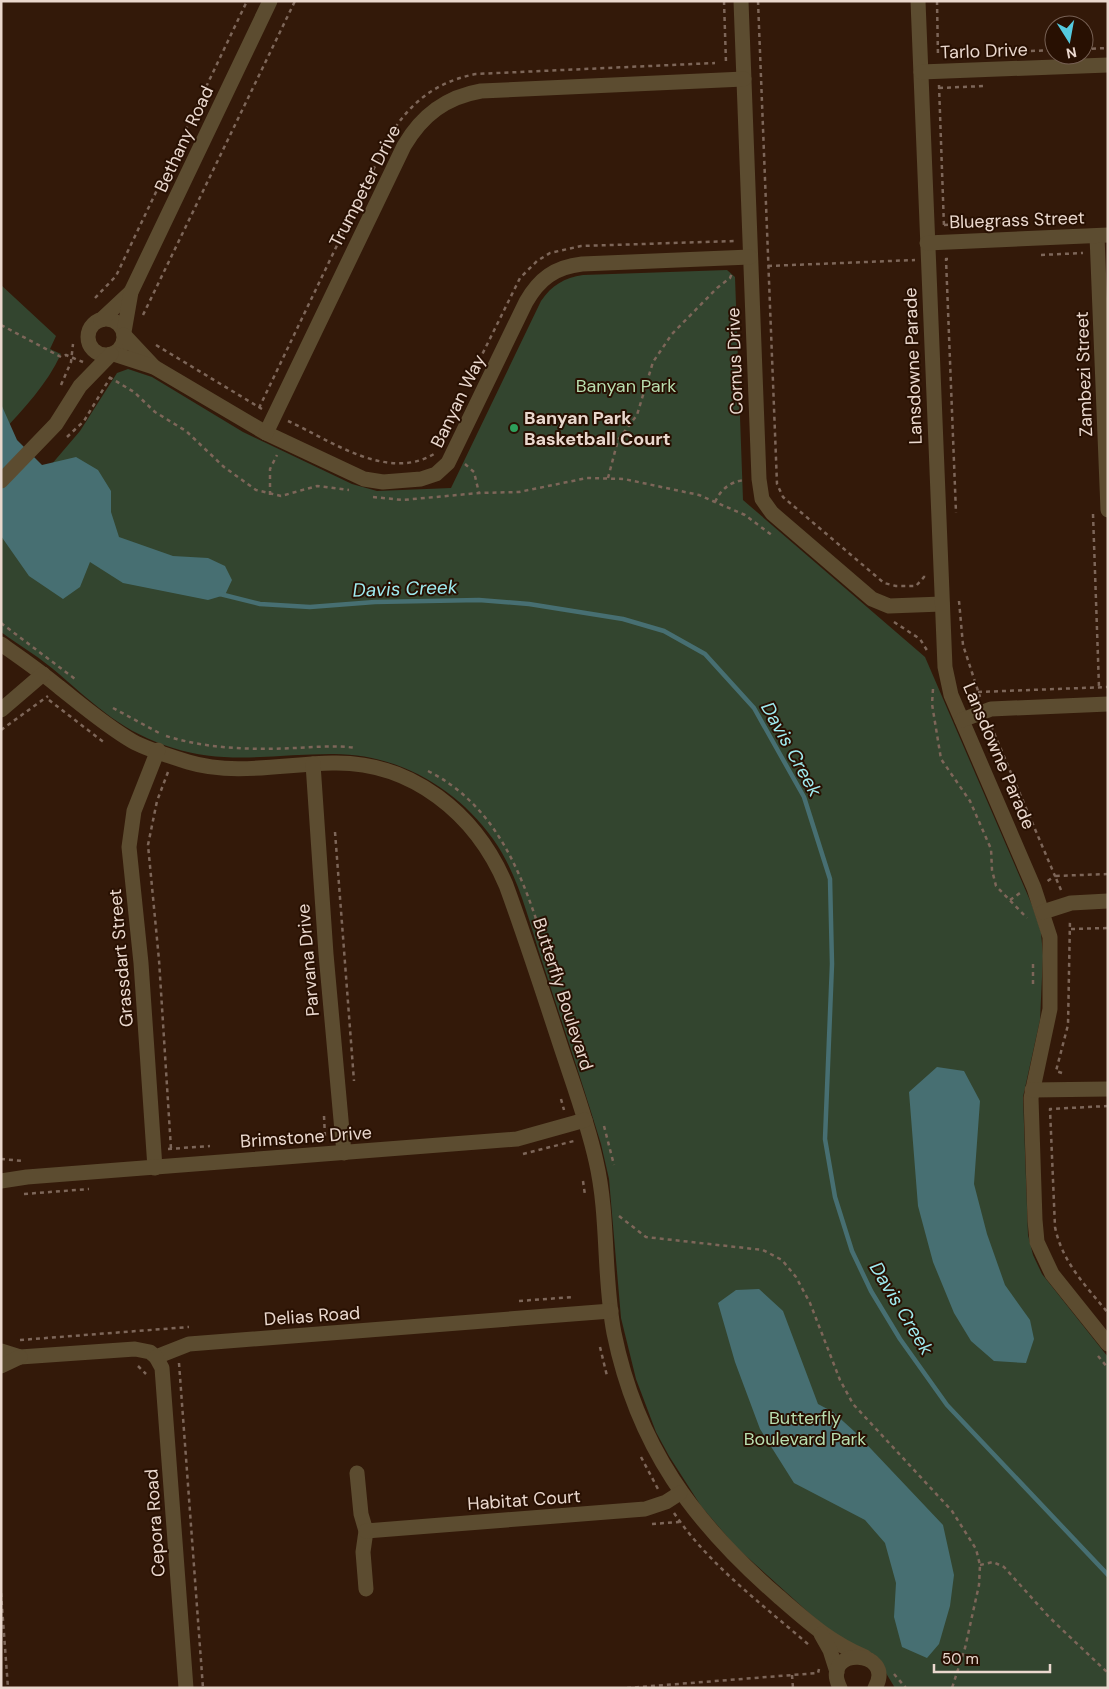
<svg xmlns="http://www.w3.org/2000/svg" width="1109" height="1689" font-family="'DM Sans',sans-serif">
<rect width="100%" height="100%" fill="#331909"/>
<g fill="#33452f">
<path d="M 727,270 L 735,277 L 743,500 L 925,657 L 1032,905 L 1041,932 L 1043,956 L 1040,1020 L 1023,1097 L 1028,1235 L 1033,1255 L 1042,1274 L 1108,1357 L 1108,1688 L 895,1688 L 875,1655 L 839,1640 L 736,1547 L 701,1506 L 669,1456 L 656,1432 L 636,1379 L 621,1318 L 609,1179 L 601,1144 C 582,1081 561,1020 541,958 C 528,918 518,874 493,839 C 456,787 396,753 331,754 C 277,754 225,765 173,748 C 124,733 96,706 59,674 C 41,658 20,646 1,632 L 1,497 L 45,472 L 80,431 L 117,373 L 128,369 L 152,377 L 243,432 L 352,484 L 377,491 L 451,488 L 541,301 C 552,285 564,278 583,275 Z"/>
<path d="M 1,285 L 56,336 L 50,349 L 61,354 C 47,384 24,409 1,433 Z"/>
</g>
<g fill="#476f72">
<path d="M 1,404 L 17,440 L 42,465 L 76,457 L 98,470 L 111,491 L 111,512 L 119,537 L 173,556 L 208,558 L 225,566 L 232,580 L 225,595 L 208,600 L 123,583 L 90,562 L 80,587 L 63,599 L 29,576 L 1,536 Z"/>
<path d="M 937,1067 L 964,1071 L 980,1101 L 974,1184 L 987,1234 L 1005,1285 L 1030,1320 L 1034,1339 L 1026,1363 L 994,1361 L 971,1341 L 954,1313 L 933,1262 L 918,1206 L 909,1092 Z"/>
<path d="M 759,1289 L 783,1311 L 818,1404 L 833,1412 L 855,1432 L 943,1525 L 954,1575 L 950,1606 L 939,1644 L 927,1658 L 902,1647 L 894,1617 L 896,1583 L 885,1543 L 865,1520 L 794,1483 L 760,1429 L 735,1362 L 718,1303 L 736,1290 Z"/>
</g>
<g fill="none" stroke-linecap="round" stroke-linejoin="round">
<path stroke="#476f72" stroke-width="4.5" d="M 220,594 L 260,604 L 310,607 L 375,602 L 479,600 L 529,604 L 623,619 L 664,631 L 705,654 L 754,708 L 804,797 L 830,879 L 832,964 L 825,1139 L 835,1197 L 852,1251 L 871,1291 L 900,1339 L 947,1405 L 1108,1575"/>
<g stroke="#7d6659" stroke-width="2.5" stroke-dasharray="4 4" stroke-linecap="butt">
<path d="M 724,1 L 726,63"/>
<path d="M 758,1 L 777,484 L 783,497 L 884,583 L 896,586 L 916,586 L 924,577 L 924,574"/>
<path d="M 937,1 L 938,57"/>
<path d="M 1084,49 L 1108,48"/>
<path d="M 1007,52 L 1054,50"/>
<path d="M 939,85 L 944,227"/>
<path d="M 939,88 L 984,86"/>
<path d="M 944,225 L 1025,222"/>
<path d="M 1041,255 L 1083,253"/>
<path d="M 948,259 L 946,259 L 956,513"/>
<path d="M 768,266 L 915,260"/>
<path d="M 95,298 L 116,276 L 247,1"/>
<path d="M 143,315 L 295,1"/>
<path d="M 1,325 L 61,357 L 66,355 L 83,362"/>
<path d="M 156,345 L 262,409"/>
<path d="M 472,375 L 520,278 L 537,261 L 550,253 L 581,246 L 734,241 L 734,243"/>
<path d="M 109,377 L 134,392 L 155,412 L 186,431 L 224,467 L 256,490 L 281,496 L 317,486 L 349,490"/>
<path d="M 61,385 L 71,362 L 73,344"/>
<path d="M 259,408 L 388,139 C 409,103 435,82 476,74 L 715,63"/>
<path d="M 288,421 C 330,440 387,482 434,454"/>
<path d="M 67,437 L 84,421 L 110,378"/>
<path d="M 465,464 L 474,472 L 479,493"/>
<path d="M 608,478 L 618,440 L 637,415 L 653,362 L 672,334 L 717,288 L 730,278 L 732,273"/>
<path d="M 270,495 L 270,469 L 277,455"/>
<path d="M 373,497 L 403,500 L 479,493 L 519,492 L 587,478 L 624,479 L 699,495 L 745,515 L 773,536"/>
<path d="M 715,502 C 721,489 730,482 744,480"/>
<path d="M 1093,514 L 1099,687"/>
<path d="M 959,601 L 963,645 L 980,697"/>
<path d="M 894,622 L 920,639 L 928,652"/>
<path d="M 1,623 L 75,679"/>
<path d="M 933,689 L 932,704 L 941,759 L 970,801 L 991,849 L 992,870 L 996,886 L 1027,918"/>
<path d="M 978,692 L 1108,687"/>
<path d="M 49,700 L 106,744"/>
<path d="M 113,708 L 161,734"/>
<path d="M 991,726 L 1055,876 L 1046,882"/>
<path d="M 1,730 L 48,696"/>
<path d="M 166,736 C 208,749 251,750 295,748 C 315,747 336,745 356,748"/>
<path d="M 428,771 C 488,801 516,859 536,919"/>
<path d="M 168,772 L 157,801 L 148,845 L 159,960 L 171,1149"/>
<path d="M 335,832 L 354,1081"/>
<path d="M 1061,890 L 1055,876 L 1108,874"/>
<path d="M 1010,900 L 1020,893"/>
<path d="M 1071,929 L 1108,928"/>
<path d="M 1033,984 L 1033,962"/>
<path d="M 1062,1073 L 1056,1071 L 1068,1025 L 1070,919"/>
<path d="M 561,1099 L 564,1110"/>
<path d="M 1108,1106 L 1050,1109 L 1055,1227 C 1062,1262 1086,1286 1108,1313"/>
<path d="M 324,1116 L 325,1137"/>
<path d="M 604,1126 L 614,1165"/>
<path d="M 168,1149 L 210,1146"/>
<path d="M 523,1154 L 574,1141"/>
<path d="M 1,1159 L 23,1161"/>
<path d="M 583,1181 L 585,1195"/>
<path d="M 24,1194 L 89,1189"/>
<path d="M 619,1216 L 646,1237 L 763,1250 L 782,1260 L 796,1277 L 810,1303 L 840,1380 L 853,1404 L 952,1511 L 976,1549 L 980,1565 L 979,1585 L 965,1648 L 952,1688"/>
<path d="M 519,1301 L 573,1297"/>
<path d="M 20,1340 L 189,1327"/>
<path d="M 600,1347 L 607,1376"/>
<path d="M 1098,1356 L 1108,1368"/>
<path d="M 179,1363 L 203,1688"/>
<path d="M 138,1366 L 146,1374"/>
<path d="M 641,1457 L 658,1489"/>
<path d="M 674,1513 C 709,1565 762,1604 809,1645"/>
<path d="M 652,1524 L 679,1522"/>
<path d="M 980,1565 L 993,1562 L 1004,1567 L 1049,1617 L 1108,1673"/>
<path d="M 1,1593 L 8,1688"/>
<path d="M 894,1674 L 906,1688"/>
<path d="M 792,1675 L 793,1688"/>
<path d="M 627,1688 L 818,1673 L 819,1669"/>
</g>
<g stroke="#5c4c30" stroke-width="15">
<path d="M 741,1 L 759,479 L 762,499 L 772,513 L 872,599 L 889,606 L 942,604"/>
<path d="M 918,1 L 945,667 L 951,695 L 1034,888 L 1050,937 L 1050,1009 L 1031,1098 L 1035,1220 L 1037,1242 L 1052,1274 L 1108,1344"/>
<path d="M 921,72 L 1108,65"/>
<path d="M 1097,236 L 1108,510"/>
<path d="M 927,243 L 1108,235"/>
<circle cx="106" cy="337" r="18"/>
<path d="M 101,320 L 131,292"/>
<path d="M 124,332 L 131,292 L 270,1"/>
<path d="M 124,335 L 154,367"/>
<path d="M 114,354 L 154,367 L 266,433 L 364,479 L 383,482 L 421,479 L 436,474 L 448,463 L 526,302 C 539,279 555,267 582,264 L 750,257"/>
<path d="M 266,433 L 404,146 C 422,115 446,97 481,91 L 744,79"/>
<path d="M 1,481 L 56,424 L 80,386 L 111,354"/>
<path d="M 1,644 C 21,658 40,671 59,687 C 83,706 105,725 132,741 C 146,749 172,757 188,762 C 234,776 285,764 332,763 C 412,761 476,814 506,885 C 525,937 542,989 559,1041 C 572,1081 587,1120 596,1161 C 609,1217 603,1276 614,1333 C 637,1446 693,1522 778,1596 C 807,1621 828,1641 865,1657"/>
<path d="M 1,710 L 43,674"/>
<path d="M 962,720 L 991,709 L 1108,704"/>
<path d="M 313,764 L 326,954 L 344,1153"/>
<path d="M 1043,912 L 1071,903 L 1108,901"/>
<path d="M 1032,1090 L 1108,1089"/>
<path d="M 155,1168 L 141,963 L 129,847 L 134,811 L 158,750"/>
<path d="M 1,1181 L 27,1177 L 517,1139 L 585,1120"/>
<path d="M 1,1351 L 20,1357 L 135,1349 L 150,1352 L 156,1357 L 189,1344 L 611,1311"/>
<path d="M 156,1357 L 162,1368 L 186,1688"/>
<path d="M 1,1366 L 20,1357"/>
<path d="M 357,1473 L 361,1514 L 366,1531 L 363,1552 L 366,1589"/>
<path d="M 366,1531 L 645,1509 L 666,1502 L 680,1493"/>
<path d="M 821,1634 L 830,1650 L 837,1672"/>
<path d="M 840,1688 C 819,1645 897,1649 875,1688"/>
</g>
</g>
<circle fill="#2e9e5b" stroke="#281002" stroke-width="2" cx="514" cy="428" r="5"/>
<g text-anchor="middle" stroke-width="4" stroke-linejoin="round" paint-order="stroke">
<g font-size="18" fill="#ead8ce" stroke="#281002">
<text transform="translate(984 51) rotate(-2)" y="6">Tarlo Drive</text>
<text transform="translate(184 139) rotate(-65)" y="6">Bethany Road</text>
<text transform="translate(365 186) rotate(-63)" y="6">Trumpeter Drive</text>
<text transform="translate(1017 220) rotate(-2)" y="6">Bluegrass Street</text>
<text transform="translate(735 361) rotate(-92)" y="6">Cornus Drive</text>
<text transform="translate(913 366) rotate(-92)" y="6">Lansdowne Parade</text>
<text transform="translate(1084 374) rotate(-92)" y="6">Zambezi Street</text>
<text transform="translate(458 401) rotate(-64)" y="6">Banyan Way</text>
<text transform="translate(999 756) rotate(67)" y="6">Lansdowne Parade</text>
<text transform="translate(121 958) rotate(-95)" y="6">Grassdart Street</text>
<text transform="translate(308 960) rotate(-95)" y="6">Parvana Drive</text>
<text transform="translate(563 994) rotate(72)" y="6">Butterfly Boulevard</text>
<text transform="translate(306 1137) rotate(-4)" y="6">Brimstone Drive</text>
<text transform="translate(312 1316) rotate(-4)" y="6">Delias Road</text>
<text transform="translate(524 1500) rotate(-4)" y="6">Habitat Court</text>
<text transform="translate(155 1523) rotate(-94)" y="6">Cepora Road</text>
</g>
<g font-size="18" fill="#b9dfb0" stroke="#281002">
<text x="626" y="392">Banyan Park</text>
<text x="805" y="1424">Butterfly<tspan x="805" dy="21">Boulevard Park</tspan></text>
</g>
<g font-size="18" font-weight="bold" fill="#ead8ce" stroke="#281002" text-anchor="start">
<text x="524" y="424">Banyan Park<tspan x="524" dy="21">Basketball Court</tspan></text>
</g>
<g font-size="19" font-style="italic" fill="#9febf0" stroke="#281002">
<text transform="translate(405 588) rotate(-2)" y="7">Davis Creek</text>
<text transform="translate(792 749) rotate(61)" y="7">Davis Creek</text>
<text transform="translate(902 1308) rotate(59)" y="7">Davis Creek</text>
</g>
</g>
<rect width="1109" height="1689" fill="none" stroke="#ead8ce" stroke-width="5"/>
<g transform="translate(1069 40) rotate(169)"><circle r="24" fill="#281002" stroke="#766054"/>
<path d="M0-4L9 19L0 12L-9 19Z" fill="#55cadf"/>
<text y="-8" font-size="14" font-weight="bold" text-anchor="middle" fill="#ead8ce">N</text>
</g>
<path d="M934 1664v8h116v-8" fill="none" stroke="#ead8ce" stroke-width="2.5"/>
<text x="942" y="1664" font-size="15" fill="#ead8ce" stroke="#281002" stroke-width="4" paint-order="stroke">50 m</text>
</svg>
